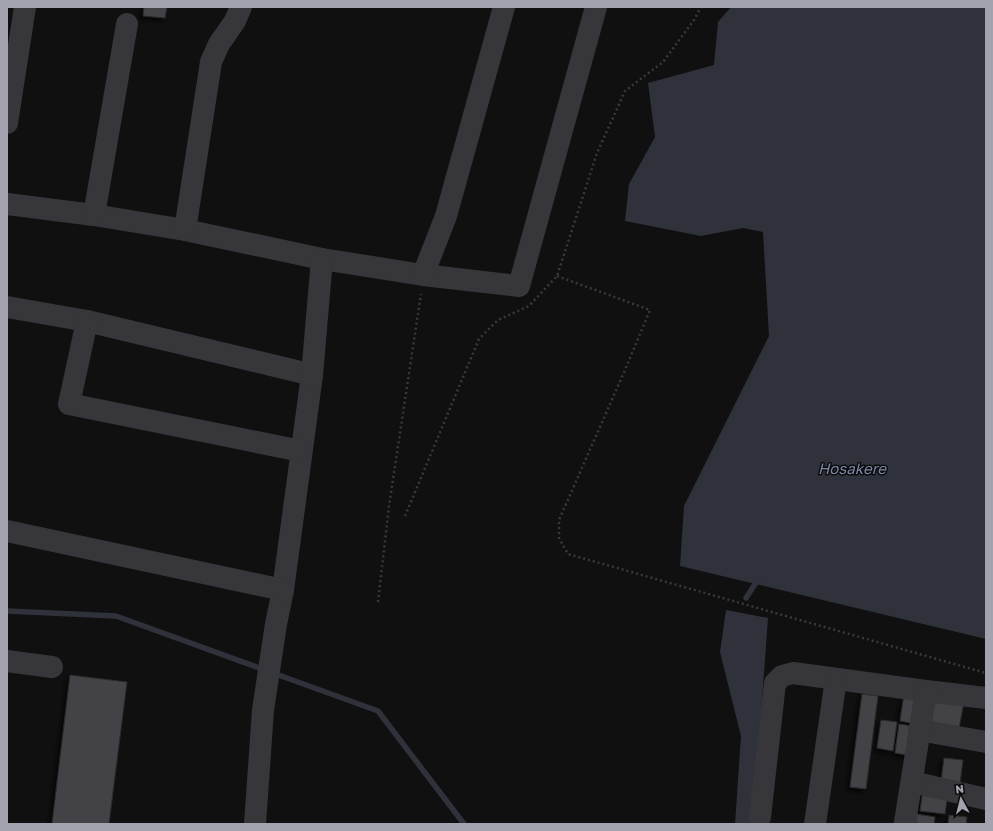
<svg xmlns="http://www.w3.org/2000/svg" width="993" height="831" font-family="'Golos Text',sans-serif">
<defs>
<filter id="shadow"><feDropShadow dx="-3.5" dy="3.5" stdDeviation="2" flood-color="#0009"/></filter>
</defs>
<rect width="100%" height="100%" fill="#101011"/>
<g fill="#2f323b">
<path d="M 731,7 L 986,7 L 986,639 L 680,566 L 684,506 L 769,336 L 763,232 L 743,228 L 701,236 L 625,221 L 629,184 L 655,137 L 648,83 L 714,65 L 718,22 Z"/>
<path d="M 726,610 L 768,618 L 753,824 L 735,824 L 741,736 L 720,652 Z"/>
</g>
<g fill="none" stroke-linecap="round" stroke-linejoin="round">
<g stroke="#2f323b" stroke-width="5.5">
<path d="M 746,598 L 759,578"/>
<path d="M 7,611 L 116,616 L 265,670"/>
<path d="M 273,673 L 378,711 L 464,824"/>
</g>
</g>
<g fill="#424246" stroke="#2b2a2c" filter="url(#shadow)">
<path d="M 144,7 L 167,7 L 165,18 L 143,16 Z"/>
<path d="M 70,675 L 127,682 L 109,824 L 52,824 Z"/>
<path d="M 862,694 L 878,696 L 866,789 L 850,787 Z"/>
<path d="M 904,694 L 920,696 L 916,724 L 900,721 Z"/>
<path d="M 931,696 L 964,702 L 958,734 L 926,729 Z"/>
<path d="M 881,720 L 897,722 L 893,751 L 877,748 Z"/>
<path d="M 899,724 L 918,727 L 914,756 L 895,753 Z"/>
<path d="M 944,758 L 963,760 L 960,784 L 941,782 Z"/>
<path d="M 923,790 L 948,793 L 945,814 L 920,811 Z"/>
<path d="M 916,814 L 935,817 L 934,824 L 915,824 Z"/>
<path d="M 949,815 L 967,817 L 966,824 L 948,824 Z"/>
</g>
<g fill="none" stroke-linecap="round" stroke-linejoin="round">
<g stroke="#39393e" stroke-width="2.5" stroke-dasharray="2 3" stroke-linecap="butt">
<path d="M 557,276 L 650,310 L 625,370 L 559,520 L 559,538 L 568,554 L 986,673"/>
<path d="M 405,516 L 479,339 L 498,320 L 529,306 L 557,276 L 597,153 L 625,91 L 663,62 L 694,20 L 701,7"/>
<path d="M 378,602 L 389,506 L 421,294"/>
</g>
<g stroke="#37363a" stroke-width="22">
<path d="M 7,123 L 25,7"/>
<path d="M 7,204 L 94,215 L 185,230 L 322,259 L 423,275 L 519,286 L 596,7"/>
<path d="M 94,215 L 127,24"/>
<path d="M 185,230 L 211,62 L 219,44 L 235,21 L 241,7"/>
<path d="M 423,275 L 446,216 L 504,7"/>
<path d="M 7,307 L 87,321 L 292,370 L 312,375 L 283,590 L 276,624 L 263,710 L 255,824"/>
<path d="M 87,321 L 69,404 L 301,451"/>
<path d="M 312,375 L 322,259"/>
<path d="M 7,531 L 283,590"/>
<path d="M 7,661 L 52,667"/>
<path d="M 919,730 L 986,742"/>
<path d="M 912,782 L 986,799"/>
<path d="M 760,817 L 775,683 L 782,676 L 793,673 L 926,691 L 986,698"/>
<path d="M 815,824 L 836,679"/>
<path d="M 907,824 L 905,822 L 926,691"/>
</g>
</g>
<g text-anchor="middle" stroke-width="3" stroke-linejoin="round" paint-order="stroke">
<g font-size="15" font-style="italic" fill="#7d88a7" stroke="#0b0b0c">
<text x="852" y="474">Hosakere</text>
</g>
</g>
<rect width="993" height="831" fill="none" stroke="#a3a3b0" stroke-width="16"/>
<g transform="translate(961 799) rotate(353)" stroke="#0b0b0c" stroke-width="3" paint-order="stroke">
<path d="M0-3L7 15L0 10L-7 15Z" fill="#a3a3b0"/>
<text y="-6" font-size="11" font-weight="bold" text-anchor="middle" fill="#a3a3b0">N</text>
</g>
</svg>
